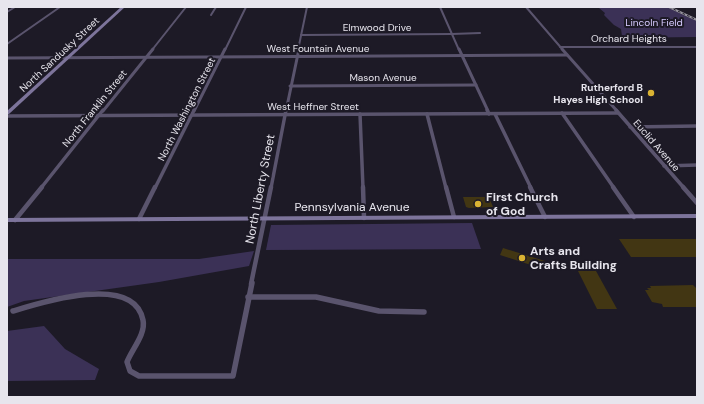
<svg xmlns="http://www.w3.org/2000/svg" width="704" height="404" font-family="'DM Sans',sans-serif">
<rect width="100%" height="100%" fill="#1d1a26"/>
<g fill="#3b3156">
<path d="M 667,7 L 697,21 L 697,37 L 612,38 L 622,36 L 621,29 L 614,25 L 604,15 L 605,13 L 599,8 Z"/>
<path d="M 472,223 L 481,249 L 266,250 L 271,225 Z"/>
<path d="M 254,251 L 249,266 L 159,282 L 24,301 L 7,307 L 7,259 L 199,259 Z"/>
<path d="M 44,326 L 65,349 L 99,369 L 95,380 L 7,381 L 7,331 Z"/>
</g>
<g fill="#423613">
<path d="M 463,197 L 489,197 L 493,207 L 469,208 L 466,207 Z"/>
<path d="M 619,239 L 697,239 L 697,257 L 631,257 Z"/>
<path d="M 503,248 L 545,261 L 543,269 L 500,255 Z"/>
<path d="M 578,271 L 596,271 L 617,309 L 597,309 Z"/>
<path d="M 693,285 L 697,289 L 697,307 L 663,307 L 662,304 L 652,302 L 645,290 L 649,290 L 647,288 L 651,288 L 650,286 Z"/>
</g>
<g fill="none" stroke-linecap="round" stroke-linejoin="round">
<g stroke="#5a546d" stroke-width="2">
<path d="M 440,7 L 459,50"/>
<path d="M 526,7 L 563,50"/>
<path d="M 7,12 L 15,7"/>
<path d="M 211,15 L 216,7"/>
<path d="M 452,34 L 480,33"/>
<path d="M 301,35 L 453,34"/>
<path d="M 7,44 L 60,7"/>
<path d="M 560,47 L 697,47"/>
<path d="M 152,50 L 186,7"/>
<path d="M 225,50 L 246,7"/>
<path d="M 298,50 L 307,7"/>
</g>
<g stroke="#5a546d" stroke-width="3">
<path d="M 459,49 L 488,111"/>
<path d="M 562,49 L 617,111"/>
<path d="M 7,58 L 567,55"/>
<path d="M 290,86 L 476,85"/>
<path d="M 103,111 L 153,49"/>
<path d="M 194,111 L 225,49"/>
<path d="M 286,111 L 299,49"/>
</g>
<g stroke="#5a546d" stroke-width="3.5">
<path d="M 487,110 L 489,114"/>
<path d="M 616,110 L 684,188"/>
<path d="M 562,113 L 614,188"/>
<path d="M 360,114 L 363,188"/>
<path d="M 427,114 L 446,188"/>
<path d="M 495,114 L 531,188"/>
<path d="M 7,116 L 618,113"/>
<path d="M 630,127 L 697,126"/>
<path d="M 664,166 L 697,165"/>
<path d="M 41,188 L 103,110"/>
<path d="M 155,188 L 194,110"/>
<path d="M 271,188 L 286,110"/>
</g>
<g stroke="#5a546d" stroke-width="4.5">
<path d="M 363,187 L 364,218"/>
<path d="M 446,187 L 454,217"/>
<path d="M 530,187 L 545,217"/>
<path d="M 613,187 L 634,217"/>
<path d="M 683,187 L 697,203"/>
<path d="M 139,219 L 155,187"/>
<path d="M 15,220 L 42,187"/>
<path d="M 251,284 L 271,187"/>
</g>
<g stroke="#5a546d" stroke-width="5.5">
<path d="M 248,297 L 316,297 L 379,311 L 424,312"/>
<path d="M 13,311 C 42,302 134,273 143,320 C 146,334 132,349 127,362 L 130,371 L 139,376 L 233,376 L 252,283"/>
</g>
<g fill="#7d749b" fill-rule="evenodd">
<path d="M 121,7 L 125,7 L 9,114 L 7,114 L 7,111 Z"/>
<path d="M 697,214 L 697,218 L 7,222 L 7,218 Z"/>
</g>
<g stroke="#97949e" stroke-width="2">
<path id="rail" d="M 669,7 L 697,20"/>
</g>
<use href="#rail" stroke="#1d1a26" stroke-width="1" stroke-dasharray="2.5" stroke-linecap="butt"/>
</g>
<g fill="#dab333" stroke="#1d1a26" stroke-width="1.5">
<circle cx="651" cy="93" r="4"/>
<circle cx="478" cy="204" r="4"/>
<circle cx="522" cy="258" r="4"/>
</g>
<g text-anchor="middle" stroke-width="4" stroke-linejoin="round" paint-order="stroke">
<g font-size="10" fill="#d7cbff" stroke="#1d1a26">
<text x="654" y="26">Lincoln Field</text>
</g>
<g font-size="10" fill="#e7e5ed" stroke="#1d1a26">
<text x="377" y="31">Elmwood Drive</text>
<text x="629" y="42">Orchard Heights</text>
<text x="318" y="52">West Fountain Avenue</text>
<text transform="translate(59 54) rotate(-43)" y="4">North Sandusky Street</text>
<text x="383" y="81">Mason Avenue</text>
<text x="313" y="110">West Heffner Street</text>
<text transform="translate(94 108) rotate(-51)" y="4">North Franklin Street</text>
<text transform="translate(186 109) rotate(-63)" y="4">North Washington Street</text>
<text transform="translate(657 145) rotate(49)" y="4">Euclid Avenue</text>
</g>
<g font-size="10" font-weight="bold" fill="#e7e5ed" stroke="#1d1a26" text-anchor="end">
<text x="643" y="91">Rutherford B<tspan x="643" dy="12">Hayes High School</tspan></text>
</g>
<g font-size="12" fill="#e7e5ed" stroke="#1d1a26">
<text transform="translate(260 189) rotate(-79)" y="4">North Liberty Street</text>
<text x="352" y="211">Pennsylvania Avenue</text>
</g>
<g font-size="12" font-weight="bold" fill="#e7e5ed" stroke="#1d1a26" text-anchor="start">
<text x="486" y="201">First Church<tspan x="486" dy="14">of God</tspan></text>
<text x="530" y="255">Arts and<tspan x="530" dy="14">Crafts Building</tspan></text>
</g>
</g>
<rect width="704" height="404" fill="none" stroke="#e7e5ed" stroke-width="16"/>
</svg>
